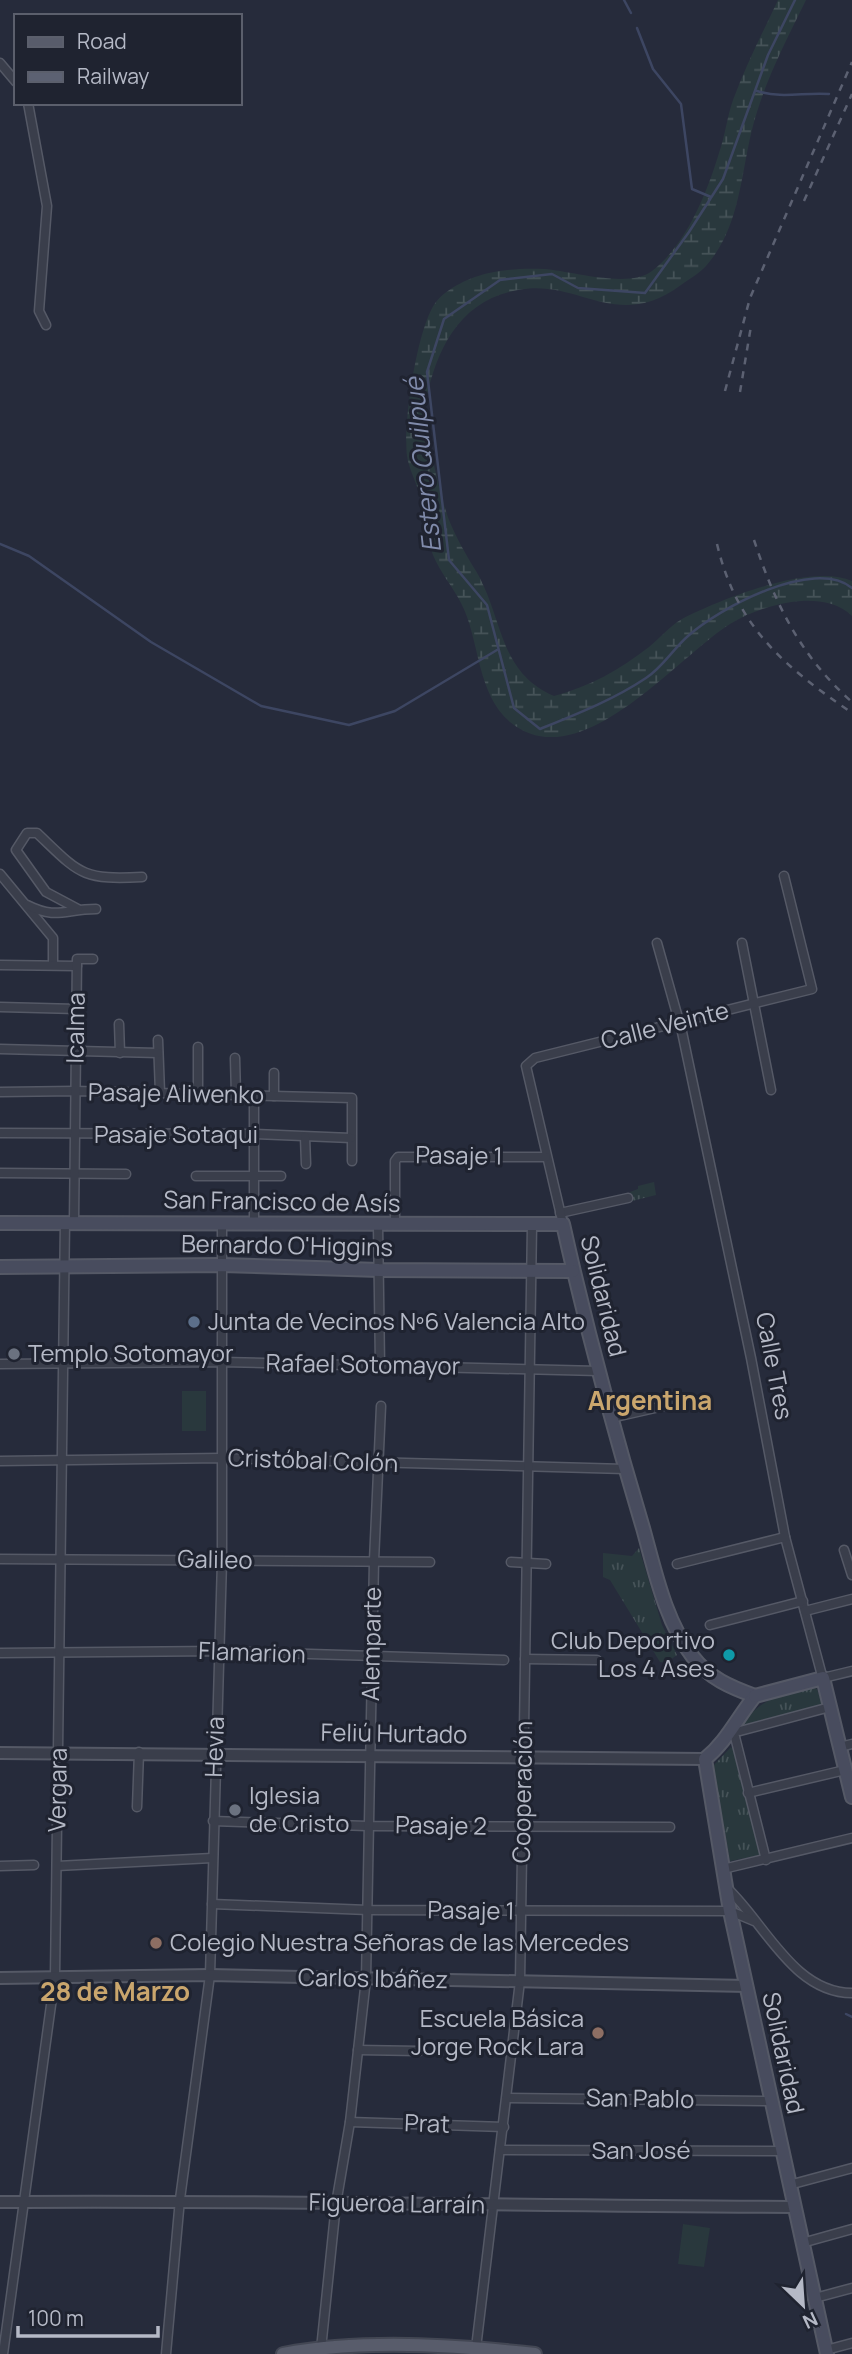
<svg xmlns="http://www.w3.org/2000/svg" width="852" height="2354" font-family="Manrope,sans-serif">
<defs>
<pattern id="grass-tufts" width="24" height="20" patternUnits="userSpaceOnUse" patternTransform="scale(1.75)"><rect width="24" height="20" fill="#29383d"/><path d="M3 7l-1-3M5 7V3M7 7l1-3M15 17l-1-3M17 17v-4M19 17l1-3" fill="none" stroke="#465358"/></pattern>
<pattern id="wetland-marsh" width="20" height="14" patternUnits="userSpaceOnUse" patternTransform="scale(1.75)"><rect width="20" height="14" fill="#29383d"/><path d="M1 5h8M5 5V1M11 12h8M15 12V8" fill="none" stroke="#465358"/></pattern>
</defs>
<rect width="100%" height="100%" fill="#262b3b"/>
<g fill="url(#grass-tufts)">
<path d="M 654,1182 L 656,1195 L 632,1201 L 630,1192 L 638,1189 L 638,1186 Z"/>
<path d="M 639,1548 L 662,1625 L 677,1655 L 666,1663 L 660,1662 L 610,1580 L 603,1577 L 603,1553 L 632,1556 Z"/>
<path d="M 813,1687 L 817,1689 L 823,1706 L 739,1728 C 761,1697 779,1696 813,1687 Z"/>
<path d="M 731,1747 L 736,1751 L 761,1855 L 730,1861 L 713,1766 Z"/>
</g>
<path fill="url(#wetland-marsh)" d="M 778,0 L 806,0 C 788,37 769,73 757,112 C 740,164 744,223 706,266 C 700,273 689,279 681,285 C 616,333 579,278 518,290 C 460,300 437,348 426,400 C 422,421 441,499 449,520 C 456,537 466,555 476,571 C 504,619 498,672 554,696 C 591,686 619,670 649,647 C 660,638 670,626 682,619 C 721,599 810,563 852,581 L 852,616 C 839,603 819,600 801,601 C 777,603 751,611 730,624 C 675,659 579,779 510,722 C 476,693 480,639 461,603 C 453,587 440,572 433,555 C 426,536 426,514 420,495 C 416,482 409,469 407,456 C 403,424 417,327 436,302 C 448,287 471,277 489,273 C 507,269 527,268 544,269 C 572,271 629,289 652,271 C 686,245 707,193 719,153 C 725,136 727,117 733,100 C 746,65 762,34 778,0 Z"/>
<g fill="#29383d">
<rect x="182" y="1391" width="24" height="40"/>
<path d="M 683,2224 L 710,2228 L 704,2267 L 678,2264 Z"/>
</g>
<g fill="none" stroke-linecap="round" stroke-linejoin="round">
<g stroke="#3d4662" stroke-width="2.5">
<path d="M 624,0 L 631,13"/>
<path d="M 795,0 L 768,55 L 723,179 L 689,232 L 645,293 L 578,288 L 552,274 L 500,280 L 444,319 L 427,372 L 449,560 L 487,605 L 514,708 L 540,729 C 577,714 613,700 646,678 C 662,668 673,649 688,636 C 719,608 814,557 852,588"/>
<path d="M 637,28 L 653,69 L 681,104 L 692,189 L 711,197"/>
<path d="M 757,91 C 782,99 804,92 829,94"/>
<path d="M 0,544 L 29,556 L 151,642 L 261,706 L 349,725 L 395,711 L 497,650"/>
<path d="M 846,2014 L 852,2017"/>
</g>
<g stroke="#555966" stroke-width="11">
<g id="minor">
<path d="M 0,63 L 16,82"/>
<path d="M 28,103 L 47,206 L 39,311 L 46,325"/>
<path d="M 0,874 L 53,938 L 53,965"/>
<path d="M 27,905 C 57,920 65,909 96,909"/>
<path d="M 78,909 L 46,892 L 16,850 L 27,833 L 37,833 C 80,874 81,880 142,877"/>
<path d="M 657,943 L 682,1032 L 751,1358 L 785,1537 L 821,1672 L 823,1678 L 852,1671"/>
<path d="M 742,943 L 771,1090"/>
<path d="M 0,965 L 77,966"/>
<path d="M 0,1007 L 77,1009"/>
<path d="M 119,1024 L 120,1053"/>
<path d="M 158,1040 L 160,1093"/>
<path d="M 0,1049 L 158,1053"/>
<path d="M 235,1058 L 236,1095"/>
<path d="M 274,1073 L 274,1096"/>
<path d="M 0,1092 L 75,1091 L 352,1098 L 352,1161"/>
<path d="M 198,1094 L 198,1047"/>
<path d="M 0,1133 L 255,1134 L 351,1138"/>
<path d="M 305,1137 L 306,1164"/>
<path d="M 0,1173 L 126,1174"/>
<path d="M 196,1176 L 281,1176"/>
<path d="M 560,1213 L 628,1198"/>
<path d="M 254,1221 L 254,1095"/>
<path d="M 74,1222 L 77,959 L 93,959"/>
<path d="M 563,1224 L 526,1066 L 535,1058 L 812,989 L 784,876"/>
<path d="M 378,1225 L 380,1365"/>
<path d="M 395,1225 L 395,1161 L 398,1157 L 546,1157"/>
<path d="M 0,1364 L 222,1362 L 599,1371"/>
<path d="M 611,1418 L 677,1403"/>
<path d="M 0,1461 L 221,1458 L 625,1469"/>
<path d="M 844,1550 L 852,1575"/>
<path d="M 0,1559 L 430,1562"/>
<path d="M 511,1562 L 546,1564"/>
<path d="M 677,1564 L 785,1537"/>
<path d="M 805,1611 L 852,1599"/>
<path d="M 710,1625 L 803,1601"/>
<path d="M 0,1653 L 218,1651 L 504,1660"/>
<path d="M 525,1659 L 597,1660"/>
<path d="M 840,1747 L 852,1744"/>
<path d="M 748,1793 L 845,1770"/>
<path d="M 137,1807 L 139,1752"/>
<path d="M 213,1821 L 367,1826 L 670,1827"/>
<path d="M 766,1860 L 733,1729 L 740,1731 L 830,1707"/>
<path d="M 0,1866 L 34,1865"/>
<path d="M 57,1866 L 212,1858"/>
<path d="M 723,1869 L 852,1838"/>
<path d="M 728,1889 C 765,1924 794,1993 852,1993"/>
<path d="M 212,1904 L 368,1910 L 730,1911 L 754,1921"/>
<path d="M 358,2050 L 419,2051"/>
<path d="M 508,2098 L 772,2101"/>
<path d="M 350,2122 L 504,2127"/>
<path d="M 500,2150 L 782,2151"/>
<path d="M 789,2185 L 852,2168"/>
<path d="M 802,2243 L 852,2229"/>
<path d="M 815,2298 L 852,2288"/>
<path d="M 321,2349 L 336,2204 L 350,2122 L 366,1979 L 374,1561 L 381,1406"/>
<path d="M 826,2350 L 852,2343"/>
<path d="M 478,2352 L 476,2348 L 520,1981 L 532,1226"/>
<path d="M 3,2354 L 55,1976 L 65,1222"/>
<path d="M 166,2354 L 180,2199 L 210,1975 L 222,1561 L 222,1222"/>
</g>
</g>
<g stroke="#555966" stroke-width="14">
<g id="tertiary">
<path d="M 0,1753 L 705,1759"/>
<path d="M 0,1978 L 210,1975 L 747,1986"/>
<path d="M 0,2202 C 265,2200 529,2206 794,2207"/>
</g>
</g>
<g stroke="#555966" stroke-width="16">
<g id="secondary">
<path d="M 0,1223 L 563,1224 C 586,1327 613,1428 643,1528 C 655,1571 665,1621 693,1657 C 709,1678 730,1687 755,1696"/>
<path d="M 0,1267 L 222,1265 L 379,1270 L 573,1271"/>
<path d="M 755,1696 C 737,1718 727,1741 705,1759 L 730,1911 L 827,2354"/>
<path d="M 755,1696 L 823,1678 L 852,1797"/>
</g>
</g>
<g stroke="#434754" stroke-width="16">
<path id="primary" d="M 283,2354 C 364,2339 453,2345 535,2354"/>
</g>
<use href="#minor" stroke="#3a3e4b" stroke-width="8"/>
<use href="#tertiary" stroke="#3a3e4b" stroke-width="10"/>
<use href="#secondary" stroke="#484c5e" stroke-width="12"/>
<use href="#primary" stroke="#585c6b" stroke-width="12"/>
<g stroke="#5c6172" stroke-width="2.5" stroke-dasharray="7 7" stroke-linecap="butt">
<path d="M 804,201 L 852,94"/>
<path d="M 725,391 L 750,298 L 852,62"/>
<path d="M 740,392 L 751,326"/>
<path d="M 754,540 C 775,604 801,657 852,702"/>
<path d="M 717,544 C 737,628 784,666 852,713"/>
</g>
</g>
<circle fill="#5c6f8a" stroke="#1f2330" stroke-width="2.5" cx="194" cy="1322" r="7"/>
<g fill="#6b7280" stroke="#1f2330" stroke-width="2.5">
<circle cx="14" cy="1354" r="7"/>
<circle cx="235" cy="1810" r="7"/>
</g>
<circle fill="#0f9aa8" stroke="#1f2330" stroke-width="2.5" cx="729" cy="1655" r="7"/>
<g fill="#8d6e63" stroke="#1f2330" stroke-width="2.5">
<circle cx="156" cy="1943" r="7"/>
<circle cx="598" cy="2033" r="7"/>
</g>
<g text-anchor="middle" stroke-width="6" stroke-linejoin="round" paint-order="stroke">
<g font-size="24" fill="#b5b9c6" stroke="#1f2330">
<text transform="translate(665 1026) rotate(-14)" y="8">Calle Veinte</text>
<text transform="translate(76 1028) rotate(-89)" y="8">Icalma</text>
<text transform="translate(176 1094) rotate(1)" y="8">Pasaje Aliwenko</text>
<text x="176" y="1143">Pasaje Sotaqui</text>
<text transform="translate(459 1156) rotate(1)" y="8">Pasaje 1</text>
<text transform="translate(282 1202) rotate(1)" y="8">San Francisco de Asís</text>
<text transform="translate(287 1246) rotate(1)" y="8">Bernardo O'Higgins</text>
<text transform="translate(603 1296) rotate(76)" y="8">Solidaridad</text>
<text transform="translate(363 1365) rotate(1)" y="8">Rafael Sotomayor</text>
<text transform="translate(774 1366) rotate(79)" y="8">Calle Tres</text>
<text transform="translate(313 1461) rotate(2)" y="8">Cristóbal Colón</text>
<text transform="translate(215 1560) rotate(1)" y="8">Galileo</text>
<text transform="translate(372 1644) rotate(-89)" y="8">Alemparte</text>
<text transform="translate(252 1653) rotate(2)" y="8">Flamarion</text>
<text transform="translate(394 1734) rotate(1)" y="8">Feliú Hurtado</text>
<text transform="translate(215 1747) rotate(-88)" y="8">Hevia</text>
<text transform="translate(58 1790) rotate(-89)" y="8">Vergara</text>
<text transform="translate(523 1792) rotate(-89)" y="8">Cooperación</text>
<text transform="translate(441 1826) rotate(1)" y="8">Pasaje 2</text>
<text transform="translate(471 1911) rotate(1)" y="8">Pasaje 1</text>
<text transform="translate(373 1979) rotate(1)" y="8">Carlos Ibáñez</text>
<text transform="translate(783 2053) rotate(78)" y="8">Solidaridad</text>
<text transform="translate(640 2099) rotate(1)" y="8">San Pablo</text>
<text transform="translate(427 2124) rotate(2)" y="8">Prat</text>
<text x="641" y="2159">San José</text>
<text transform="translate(397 2204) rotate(1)" y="8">Figueroa Larraín</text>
</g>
<g font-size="24" fill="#b5b9c6" stroke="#1f2330" text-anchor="start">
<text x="208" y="1330">Junta de Vecinos Nº6 Valencia Alto</text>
<text x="28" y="1362">Templo Sotomayor</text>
<text x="715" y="1649" text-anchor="end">Club Deportivo<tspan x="715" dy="28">Los 4 Ases</tspan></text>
<text x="249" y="1804">Iglesia<tspan x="249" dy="28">de Cristo</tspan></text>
<text x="170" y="1951">Colegio Nuestra Señoras de las Mercedes</text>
<text x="584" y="2027" text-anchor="end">Escuela Básica<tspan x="584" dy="28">Jorge Rock Lara</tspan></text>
</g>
<g font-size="26" font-style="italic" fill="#808bab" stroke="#1f2330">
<text transform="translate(423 465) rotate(-96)" y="9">Estero Quilpué</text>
</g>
<g font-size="26" font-weight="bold" fill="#caa66d" stroke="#1f2330">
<text x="650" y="1410">Argentina</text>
<text x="115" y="2001">28 de Marzo</text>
</g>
</g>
<rect x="14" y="14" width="228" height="91" fill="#1f2330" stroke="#5b5f6c" stroke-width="2"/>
<rect x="28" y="37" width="35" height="10" fill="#585c6b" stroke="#5b5f6c" stroke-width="2"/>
<text x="77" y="49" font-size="21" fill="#b5b9c6">Road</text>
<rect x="28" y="72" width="35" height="10" fill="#5c6172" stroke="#5b5f6c" stroke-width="2"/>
<text x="77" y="84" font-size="21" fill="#b5b9c6">Railway</text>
<g transform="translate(803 2305) rotate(155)" stroke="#1f2330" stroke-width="5" paint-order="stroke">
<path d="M0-5L12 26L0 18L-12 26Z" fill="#b5b9c6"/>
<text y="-10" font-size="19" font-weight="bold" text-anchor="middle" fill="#b5b9c6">N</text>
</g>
<path d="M18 2326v10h140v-10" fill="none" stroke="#b5b9c6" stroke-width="3.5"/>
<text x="28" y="2326" font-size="21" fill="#b5b9c6" stroke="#1f2330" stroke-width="5" paint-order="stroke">100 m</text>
</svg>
